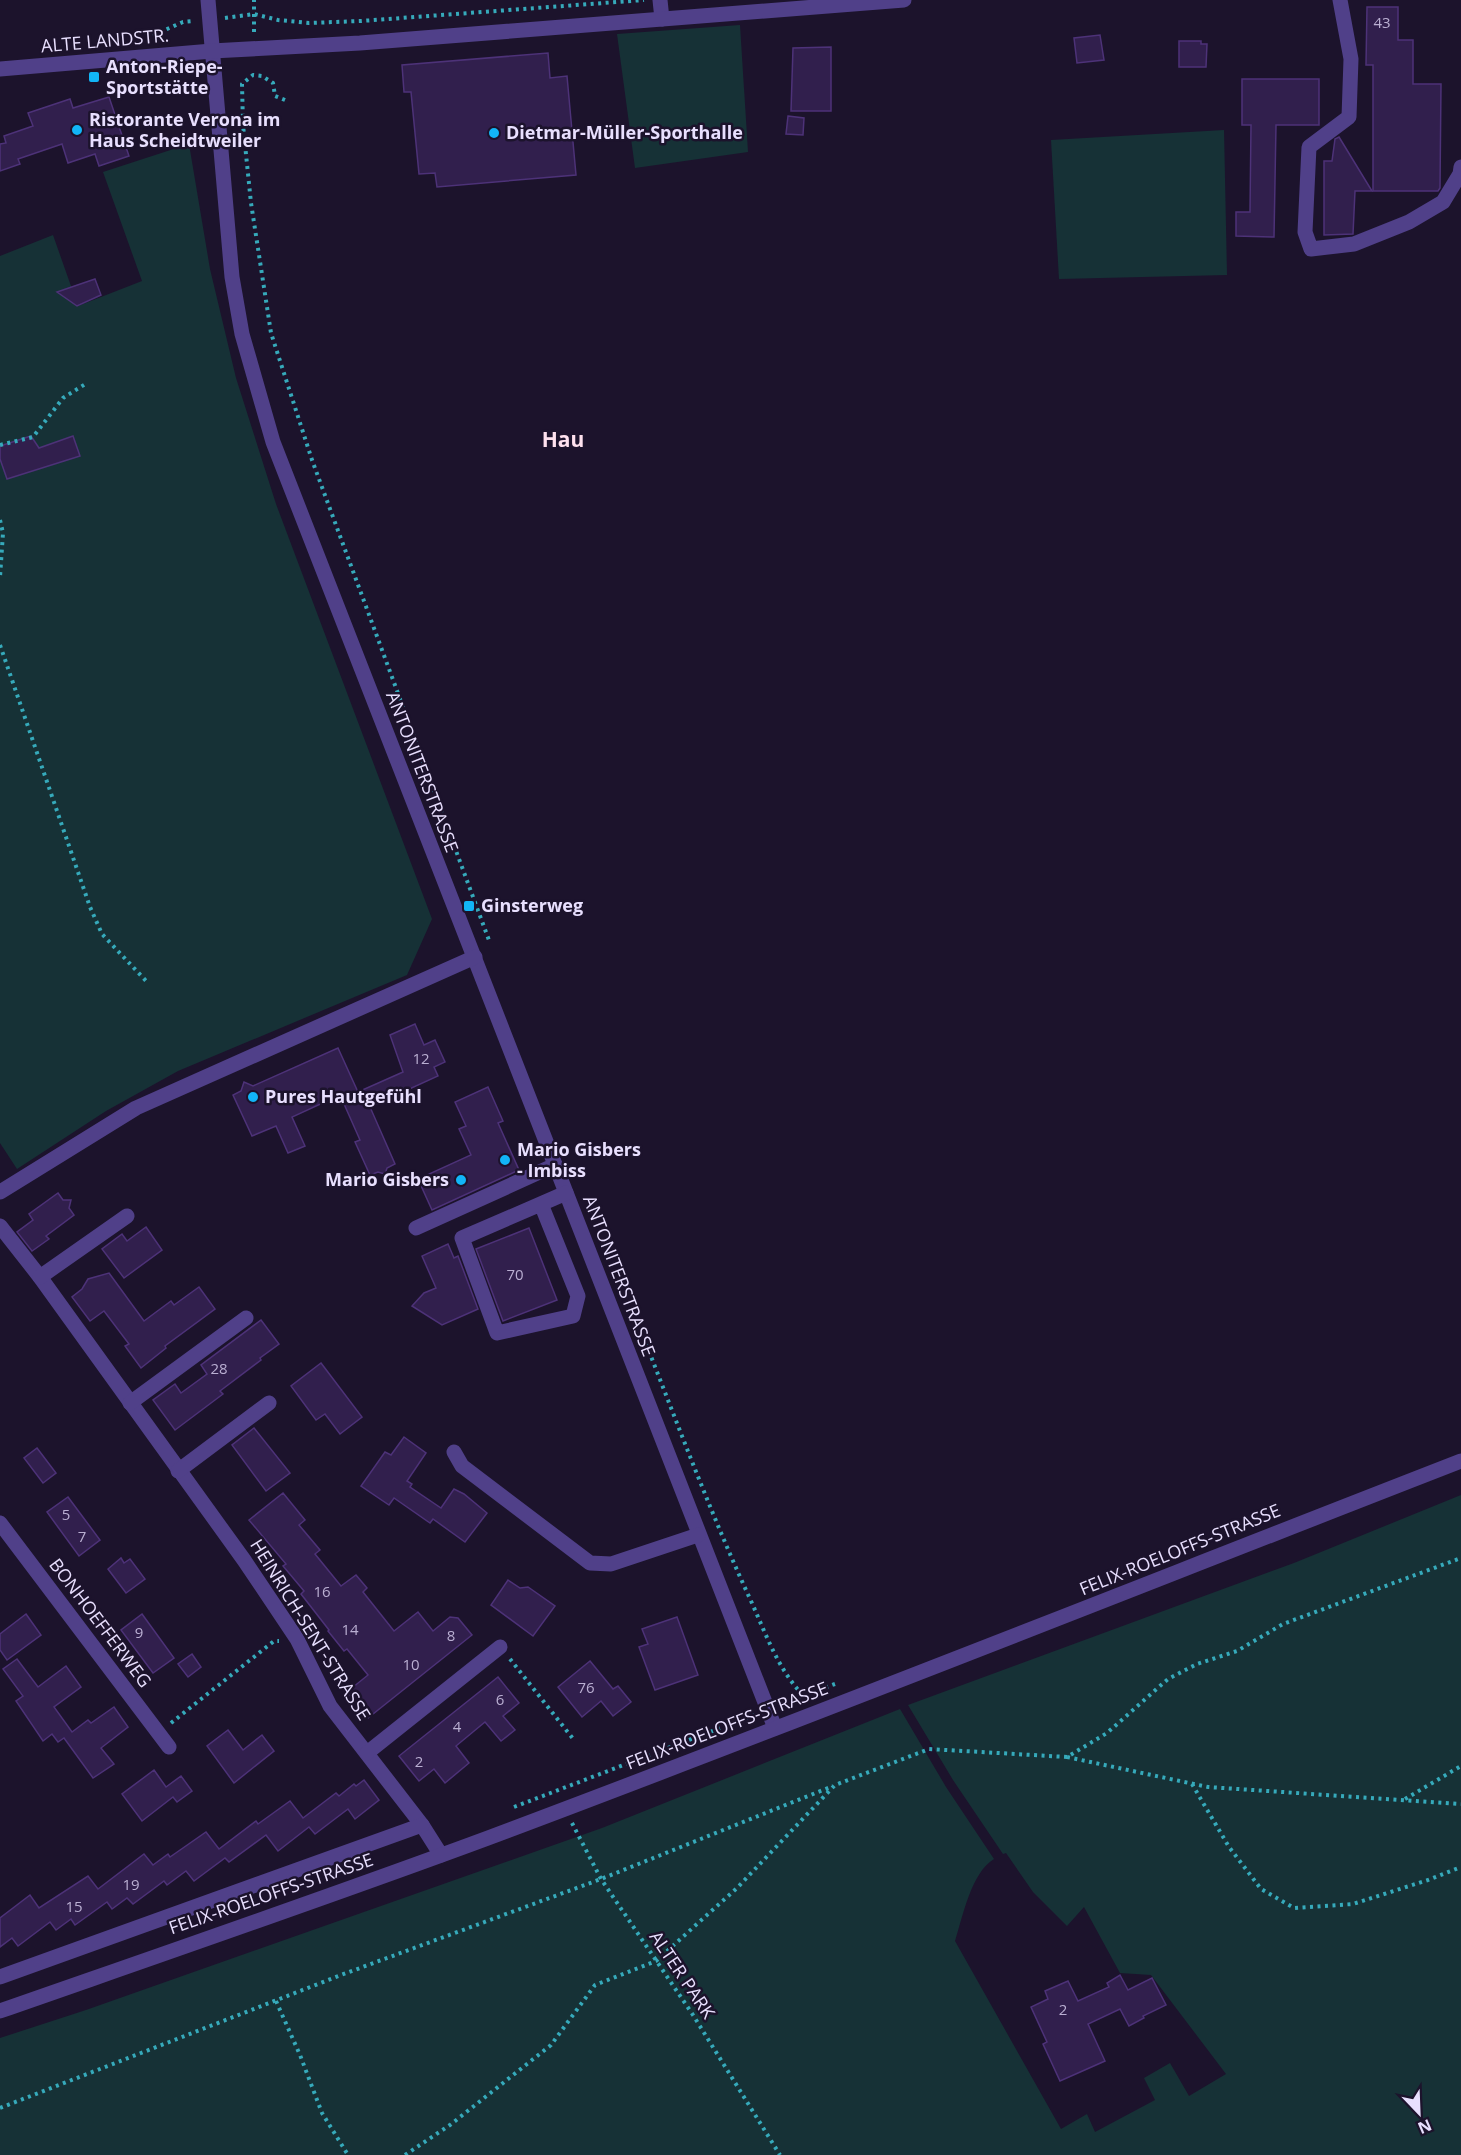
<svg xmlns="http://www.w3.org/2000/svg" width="1461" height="2155" font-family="'Open Sans',sans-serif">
<rect width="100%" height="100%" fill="#1c132c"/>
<g fill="#163136">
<path d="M 740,25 L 748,152 L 635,168 L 617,34 Z"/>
<path d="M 1224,130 L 1227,275 L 1059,279 L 1051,140 Z"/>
<path d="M 189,144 L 210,269 L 236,378 L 276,504 L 432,919 L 407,975 L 178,1071 L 106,1111 L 17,1169 L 0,1143 L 0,256 L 53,235 L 78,306 L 142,281 L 103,172 Z"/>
<path d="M 1461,1495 L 1461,2155 L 0,2155 L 0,2038 L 86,2010 L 602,1828 L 900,1709 L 946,1787 L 994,1859 C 971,1873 963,1916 955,1941 L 1061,2129 L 1087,2114 L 1095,2132 L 1155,2100 L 1144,2078 L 1170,2063 L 1189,2096 L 1226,2074 L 1151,1975 L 1120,1973 L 1084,1907 L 1067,1926 L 1033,1892 L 1006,1853 L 1003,1854 L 953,1780 L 908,1705 L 1294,1563 Z"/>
</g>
<g fill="#311f4d" stroke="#4d3278" stroke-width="1.5">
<path d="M 1367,7 L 1398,7 L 1398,40 L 1413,40 L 1413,84 L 1441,84 L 1440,188 L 1438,191 L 1373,191 L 1373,65 L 1366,65 Z"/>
<path d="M 1100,35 L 1104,60 L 1077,63 L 1074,38 Z"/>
<path d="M 1179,41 L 1201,41 L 1201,44 L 1207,44 L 1206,67 L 1179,67 Z"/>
<path d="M 831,47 L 831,111 L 791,111 L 793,48 Z"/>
<path d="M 548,53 L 550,78 L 567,76 L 576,175 L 437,187 L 435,173 L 419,174 L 411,92 L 404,92 L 402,65 Z"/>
<path d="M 1242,79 L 1319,79 L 1319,125 L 1276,125 L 1274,237 L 1236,236 L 1236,212 L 1250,212 L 1251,125 L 1242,125 Z"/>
<path d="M 109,97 L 129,156 L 99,166 L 95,154 L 68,163 L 62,144 L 18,159 L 20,164 L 0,171 L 0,144 L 6,143 L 4,136 L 33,126 L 28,113 L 70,99 L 73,108 Z"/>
<path d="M 788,116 L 804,118 L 803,135 L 786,134 Z"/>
<path d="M 1339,137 L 1372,191 L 1355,191 L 1353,234 L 1324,235 L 1324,161 L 1332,161 L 1335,139 Z"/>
<path d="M 95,279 L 101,295 L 77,306 L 57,292 Z"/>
<path d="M 31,436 L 39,448 L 73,436 L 80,456 L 7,479 L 0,459 L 0,446 Z"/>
<path d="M 415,1024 L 424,1045 L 435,1040 L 445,1062 L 434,1067 L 438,1076 L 370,1107 L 395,1164 L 387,1168 L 385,1174 L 378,1172 L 370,1175 L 355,1142 L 360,1140 L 340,1095 L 292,1117 L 305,1146 L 288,1153 L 276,1126 L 252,1136 L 233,1095 L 241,1091 L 244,1082 L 253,1086 L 338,1048 L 358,1092 L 403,1072 L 390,1035 Z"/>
<path d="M 488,1087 L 503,1121 L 498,1123 L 519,1170 L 432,1210 L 418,1179 L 471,1155 L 459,1129 L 466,1126 L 455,1102 Z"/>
<path d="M 58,1193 L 63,1200 L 71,1200 L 69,1208 L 74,1215 L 46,1236 L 49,1239 L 32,1251 L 17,1232 L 33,1220 L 29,1214 Z"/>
<path d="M 146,1227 L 162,1250 L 124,1278 L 102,1249 L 122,1234 L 127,1241 Z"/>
<path d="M 529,1228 L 557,1300 L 503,1321 L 476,1249 Z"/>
<path d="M 448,1244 L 454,1258 L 458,1256 L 478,1309 L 442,1325 L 412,1306 L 424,1293 L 436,1288 L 422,1256 Z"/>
<path d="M 109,1273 L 144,1321 L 171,1301 L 174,1305 L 199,1287 L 215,1309 L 165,1346 L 166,1348 L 141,1368 L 125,1346 L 129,1344 L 104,1311 L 90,1321 L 72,1297 L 82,1289 L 88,1279 Z"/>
<path d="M 261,1320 L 279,1344 L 260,1358 L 261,1360 L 220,1391 L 223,1394 L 175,1430 L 153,1400 L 175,1384 L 181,1393 L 207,1374 L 201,1365 Z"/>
<path d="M 321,1363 L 362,1417 L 340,1434 L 325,1414 L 316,1420 L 291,1386 Z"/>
<path d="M 254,1428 L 290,1473 L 266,1491 L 232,1445 Z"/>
<path d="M 404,1437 L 426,1453 L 407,1481 L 412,1484 L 410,1487 L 441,1508 L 454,1489 L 464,1494 L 487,1513 L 465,1542 L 433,1519 L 430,1523 L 394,1498 L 389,1505 L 361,1486 L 385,1452 L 391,1455 Z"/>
<path d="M 37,1448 L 56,1473 L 43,1483 L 24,1458 Z"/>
<path d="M 283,1493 L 305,1520 L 299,1525 L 320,1550 L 315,1554 L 341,1586 L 356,1575 L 367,1588 L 363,1592 L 394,1631 L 418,1612 L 433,1631 L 450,1617 L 458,1618 L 472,1635 L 368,1718 L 347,1692 L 368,1675 L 347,1649 L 344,1651 L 328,1631 L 329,1630 L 301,1594 L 304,1591 L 283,1566 L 286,1564 L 249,1520 Z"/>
<path d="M 68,1497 L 100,1540 L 79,1556 L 47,1512 Z"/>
<path d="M 121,1558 L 124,1563 L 130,1559 L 145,1579 L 126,1593 L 108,1569 Z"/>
<path d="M 508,1580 L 520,1588 L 528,1587 L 555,1606 L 533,1636 L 491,1605 Z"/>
<path d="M 26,1614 L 41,1635 L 7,1660 L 0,1650 L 0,1634 Z"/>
<path d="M 142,1614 L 174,1658 L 153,1673 L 121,1630 Z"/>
<path d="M 677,1617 L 698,1675 L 655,1690 L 639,1647 L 648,1644 L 642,1629 Z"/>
<path d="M 192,1654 L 201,1667 L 188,1677 L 178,1664 Z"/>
<path d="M 17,1659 L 38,1687 L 66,1666 L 81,1687 L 54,1707 L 72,1732 L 88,1720 L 91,1723 L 114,1707 L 128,1727 L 101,1748 L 114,1764 L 93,1778 L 64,1738 L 58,1742 L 52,1734 L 43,1741 L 16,1701 L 23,1696 L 3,1669 Z"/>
<path d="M 590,1661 L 613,1689 L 618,1686 L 631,1702 L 613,1716 L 601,1701 L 582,1717 L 558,1687 Z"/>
<path d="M 498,1677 L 519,1703 L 503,1716 L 515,1730 L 501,1741 L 485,1722 L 456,1746 L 469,1763 L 445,1783 L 434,1769 L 419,1781 L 399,1756 Z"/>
<path d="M 228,1730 L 243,1750 L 262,1735 L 274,1751 L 234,1783 L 207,1746 Z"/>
<path d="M 154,1770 L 166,1787 L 181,1776 L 192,1791 L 177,1802 L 173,1797 L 142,1821 L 122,1794 Z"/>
<path d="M 364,1780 L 379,1800 L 355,1819 L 348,1809 L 315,1834 L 309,1827 L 278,1851 L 266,1835 L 229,1862 L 225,1858 L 194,1881 L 186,1871 L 167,1885 L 164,1881 L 133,1904 L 127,1898 L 112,1909 L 107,1902 L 75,1925 L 71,1919 L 56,1930 L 50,1922 L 18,1946 L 12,1938 L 0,1947 L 0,1918 L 30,1895 L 39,1908 L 88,1876 L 98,1889 L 144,1854 L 153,1865 L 168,1854 L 170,1857 L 206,1832 L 219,1849 L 256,1821 L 258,1824 L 290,1801 L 303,1818 L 336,1793 L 339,1796 L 354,1784 L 356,1786 Z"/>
<path d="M 1120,1975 L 1128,1990 L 1152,1978 L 1166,2005 L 1143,2016 L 1144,2018 L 1129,2026 L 1120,2009 L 1088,2024 L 1105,2061 L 1060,2081 L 1043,2044 L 1047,2042 L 1031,2007 L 1048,1999 L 1045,1991 L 1068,1981 L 1078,2001 L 1109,1987 L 1107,1983 Z"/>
</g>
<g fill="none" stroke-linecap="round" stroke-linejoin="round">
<g stroke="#36aabb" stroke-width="4" stroke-dasharray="3 4.5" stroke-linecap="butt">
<path d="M 225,18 L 254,14 L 278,20 L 309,23 L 361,21 L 644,0"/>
<path d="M 254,32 L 254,0"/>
<path d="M 138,38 L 158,33 L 183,22 L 194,21"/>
<path d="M 285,100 L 275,96 L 273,83 L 262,76 L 253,75 L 242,84 L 243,125 L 251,203 L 271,333 L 312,460 L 490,943"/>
<path d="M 0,445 L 33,437 L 63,398 L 87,383"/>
<path d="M 0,520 L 3,533 L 0,577"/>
<path d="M 0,645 L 90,907 L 102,934 L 147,982"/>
<path d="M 635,1316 C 673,1411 708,1508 751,1601 C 766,1634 778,1670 804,1696"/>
<path d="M 510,1659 L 574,1740"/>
<path d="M 783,1703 L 835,1684"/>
<path d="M 171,1723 L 274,1641 L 279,1641"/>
<path d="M 1067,1757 L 1208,1787 L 1461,1804"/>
<path d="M 1192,1784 L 1229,1847 L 1261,1889 L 1294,1908 L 1353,1904 L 1428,1880 L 1461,1867"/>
<path d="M 1405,1799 L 1461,1766"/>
<path d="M 514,1807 L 754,1715"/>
<path d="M 572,1823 L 601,1879 L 693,2015 L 780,2155"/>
<path d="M 276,2001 L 300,2055 L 322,2113 L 348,2155"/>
<path d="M 0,2108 L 341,1975 L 601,1879 L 833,1786"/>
<path d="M 405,2155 L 450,2125 L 551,2045 L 595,1985 L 656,1961 L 737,1888 L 835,1785 L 929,1749 L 1067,1757 L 1107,1733 L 1168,1679 L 1197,1664 L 1237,1651 L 1283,1624 L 1461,1558"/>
</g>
<g stroke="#504089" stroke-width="15">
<path d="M 208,0 L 232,277 L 242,334 L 273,442 L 775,1728"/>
<path d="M 660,0 L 662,19"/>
<path d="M 1340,0 L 1351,59 L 1349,117 L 1309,147 L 1305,232 L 1311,249 L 1354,244 L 1409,222 L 1443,202 L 1460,174 L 1461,167"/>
<path d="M 0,69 L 212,51 L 360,43 L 904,0"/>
<path d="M 0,1192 L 136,1108 L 475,957"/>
<path d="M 541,1204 L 578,1296 L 573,1316 L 497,1333 L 462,1238 L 566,1193"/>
<path d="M 0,1226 L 40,1277 L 244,1560 L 297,1639 L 330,1706 L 422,1825 L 441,1855"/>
<path d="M 416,1228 L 555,1165"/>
<path d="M 40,1277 L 127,1216"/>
<path d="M 130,1403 L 246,1318"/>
<path d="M 454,1452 L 462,1466 L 590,1563 L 611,1564 L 698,1535"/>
<path d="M 178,1471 L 269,1403"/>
<path d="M 0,1523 L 169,1747"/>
<path d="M 367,1753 L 500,1647"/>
<path d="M 0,1977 L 422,1825"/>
<path d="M 0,2011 C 163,1954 326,1898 488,1838 C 814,1716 1137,1587 1461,1461"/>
</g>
</g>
<g fill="#12b5f7" stroke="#1c132c" stroke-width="2">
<rect x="88" y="71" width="12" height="12" rx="3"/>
<circle cx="77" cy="130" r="6"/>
<circle cx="494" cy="133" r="6"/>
<rect x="463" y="900" width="12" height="12" rx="3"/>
<circle cx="253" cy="1097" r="6"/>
<circle cx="505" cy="1160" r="6"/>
<circle cx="461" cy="1180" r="6"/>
</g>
<g text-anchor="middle" stroke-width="5" stroke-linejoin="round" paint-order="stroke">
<g font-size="15" fill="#baafd2">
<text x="1382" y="28">43</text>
<text x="421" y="1064">12</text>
<text x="515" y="1280">70</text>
<text x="219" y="1374">28</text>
<text x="66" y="1520">5</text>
<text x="82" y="1542">7</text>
<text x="322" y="1597">16</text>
<text x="350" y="1635">14</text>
<text x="139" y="1638">9</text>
<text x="451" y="1641">8</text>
<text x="411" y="1670">10</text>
<text x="586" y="1693">76</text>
<text x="500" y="1705">6</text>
<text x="457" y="1732">4</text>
<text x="419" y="1767">2</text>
<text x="131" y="1890">19</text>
<text x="74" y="1912">15</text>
<text x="1063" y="2015">2</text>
</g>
<g font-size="18" fill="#e8dffe" stroke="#1c132c">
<text transform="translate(105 41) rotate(-5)" y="6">ALTE LANDSTR.</text>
<text transform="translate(422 772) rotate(69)" y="6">ANTONITERSTRASSE</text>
<text transform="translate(619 1276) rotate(69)" y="6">ANTONITERSTRASSE</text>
<text transform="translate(1180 1550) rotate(-22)" y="6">FELIX-ROELOFFS-STRASSE</text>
<text transform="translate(100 1623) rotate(53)" y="6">BONHOEFFERWEG</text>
<text transform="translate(310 1630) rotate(58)" y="6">HEINRICH-SENT-STRASSE</text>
<text transform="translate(727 1726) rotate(-21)" y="6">FELIX-ROELOFFS-STRASSE</text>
<text transform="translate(271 1894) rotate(-19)" y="6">FELIX-ROELOFFS-STRASSE</text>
<text transform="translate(682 1975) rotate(56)" y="6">ALTER PARK</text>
</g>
<g font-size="18" font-weight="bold" fill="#e8dffe" stroke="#1c132c" text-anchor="start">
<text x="106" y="73">Anton-Riepe-<tspan x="106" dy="21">Sportstätte</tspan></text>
<text x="89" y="126">Ristorante Verona im<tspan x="89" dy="21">Haus Scheidtweiler</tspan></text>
<text x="506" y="139">Dietmar-Müller-Sporthalle</text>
<text x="481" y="912">Ginsterweg</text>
<text x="265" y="1103">Pures Hautgefühl</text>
<text x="517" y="1156">Mario Gisbers<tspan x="517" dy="21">- Imbiss</tspan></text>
<text x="449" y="1186" text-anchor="end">Mario Gisbers</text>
</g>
<g font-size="21" font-weight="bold" fill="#fee1ee" stroke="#1c132c">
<text x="563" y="447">Hau</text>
</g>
</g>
<g transform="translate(1419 2113) rotate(157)" stroke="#1c132c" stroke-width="4.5" paint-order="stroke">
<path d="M0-4.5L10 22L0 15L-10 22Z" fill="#e8dffe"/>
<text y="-9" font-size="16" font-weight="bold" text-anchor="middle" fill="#e8dffe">N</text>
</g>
</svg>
